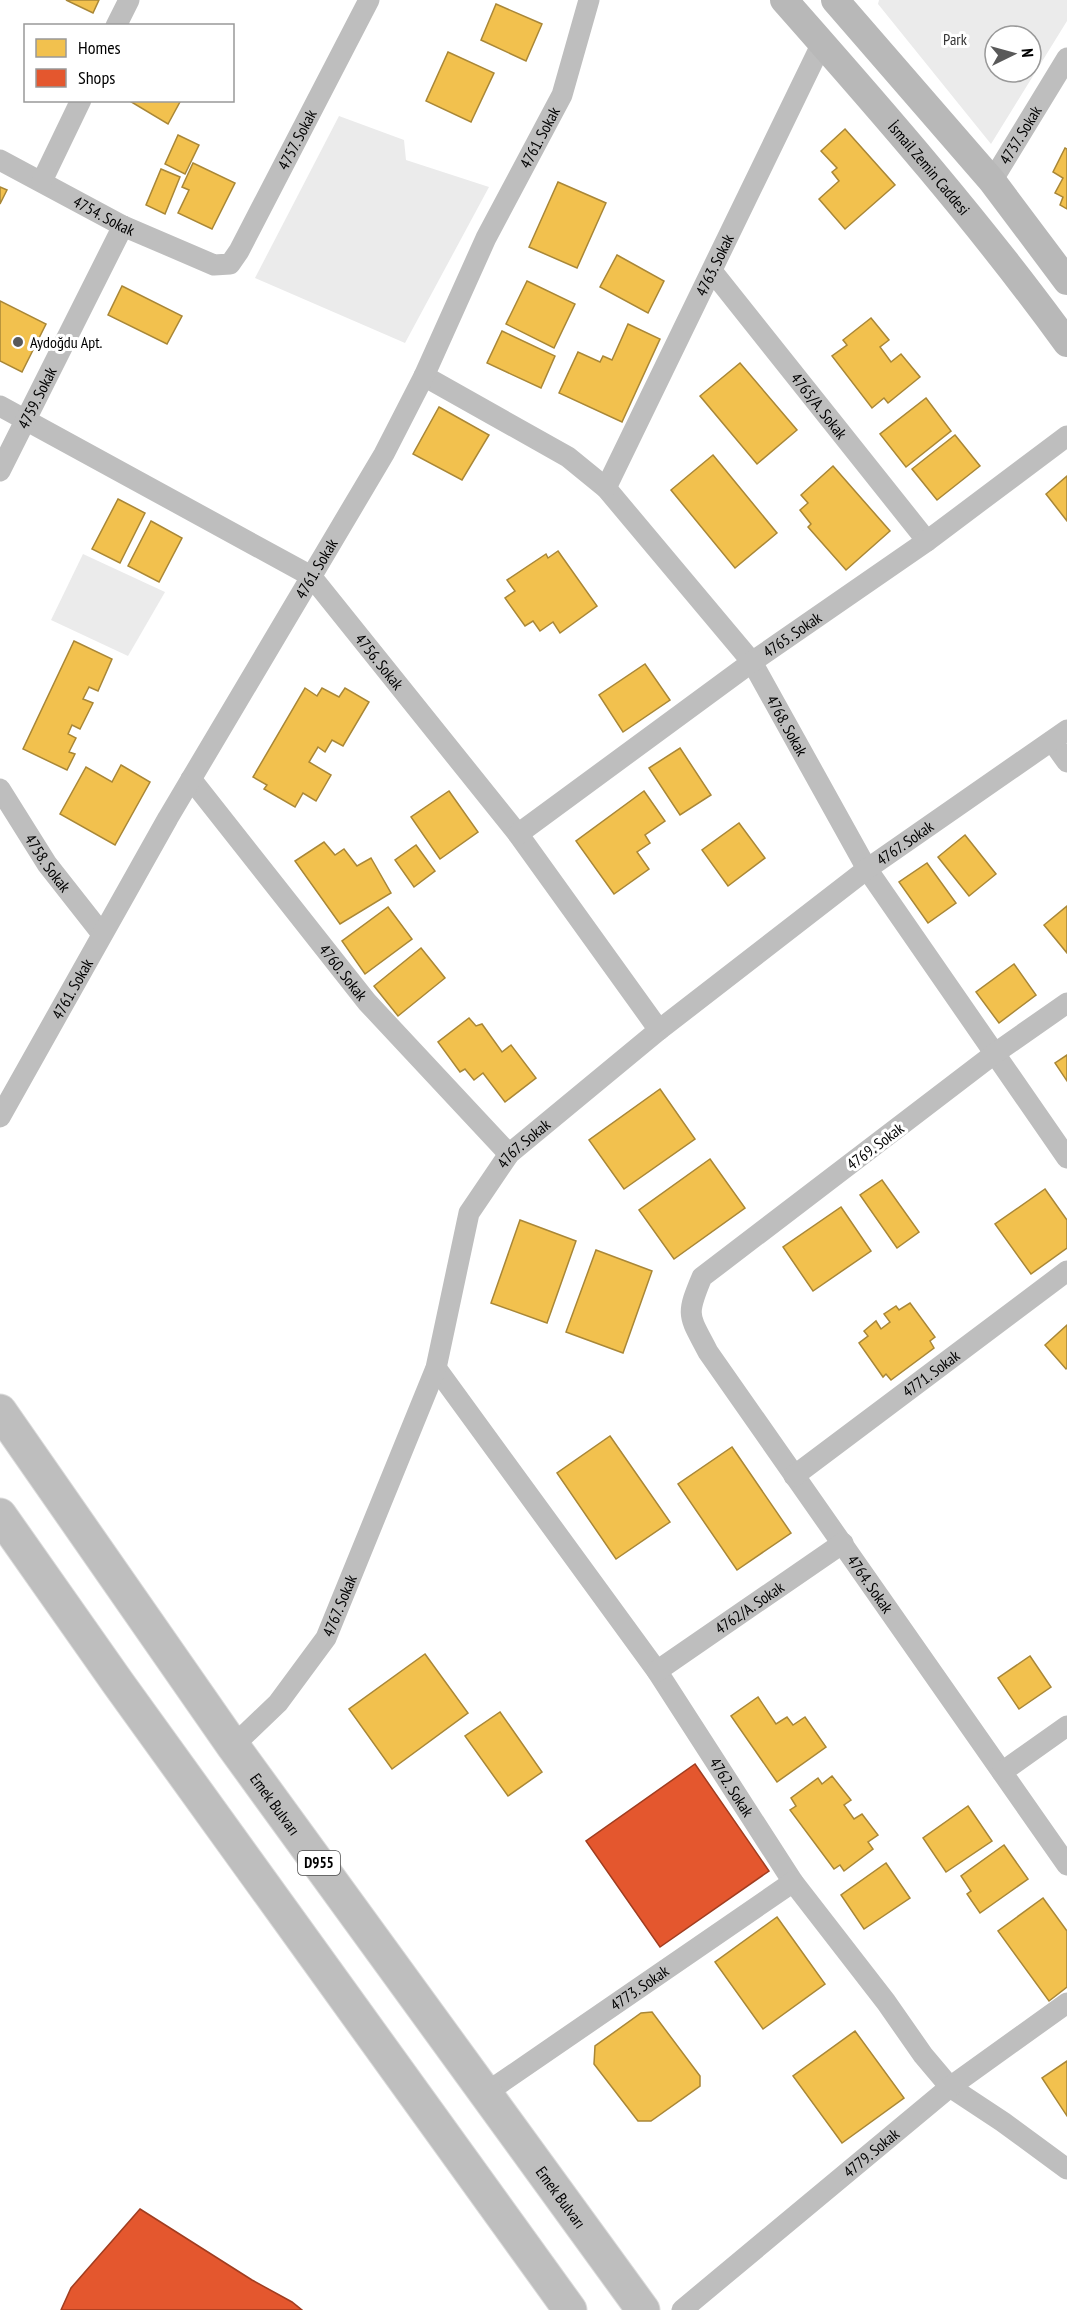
<svg xmlns="http://www.w3.org/2000/svg" width="1067" height="2310" font-family="'PT Sans Narrow',sans-serif">
<rect width="100%" height="100%" fill="#fff"/>
<g fill="#ebebeb" fill-rule="evenodd">
<path d="M 879,0 L 1067,0 L 1067,21 L 991,144 L 878,4 ZM 995,36 L 1031,36 L 1031,72 L 995,72 Z"/>
<path d="M 339,116 L 404,140 L 406,160 L 489,187 L 405,343 L 255,278 Z"/>
<path d="M 83,554 L 165,592 L 128,656 L 51,620 Z"/>
</g>
<g fill="#f2c14e" stroke="#a98737" stroke-width="1.5">
<path d="M 66,0 L 99,0 L 93,13 Z"/>
<path d="M 496,4 L 542,24 L 526,61 L 481,40 Z"/>
<path d="M 448,52 L 494,73 L 471,122 L 426,101 Z"/>
<path d="M 128,100 L 181,100 L 168,124 Z"/>
<path d="M 845,129 L 895,185 L 845,229 L 819,199 L 839,181 L 832,172 L 837,168 L 821,151 Z"/>
<path d="M 178,135 L 199,145 L 185,174 L 165,164 Z"/>
<path d="M 1065,148 L 1067,149 L 1067,209 L 1060,205 L 1063,197 L 1055,193 L 1063,178 L 1053,172 Z"/>
<path d="M 193,163 L 235,183 L 212,229 L 178,213 L 189,190 L 182,187 Z"/>
<path d="M 161,169 L 180,177 L 165,214 L 146,205 Z"/>
<path d="M 558,182 L 606,203 L 577,268 L 529,247 Z"/>
<path d="M 0,187 L 7,190 L 0,204 Z"/>
<path d="M 617,255 L 664,281 L 648,313 L 600,287 Z"/>
<path d="M 527,281 L 575,304 L 554,348 L 506,324 Z"/>
<path d="M 122,286 L 182,316 L 167,344 L 108,315 Z"/>
<path d="M 0,301 L 46,324 L 22,372 L 0,361 Z"/>
<path d="M 871,318 L 889,340 L 880,347 L 891,362 L 901,354 L 920,377 L 888,403 L 884,398 L 872,408 L 832,356 L 847,345 L 843,340 Z"/>
<path d="M 628,324 L 660,339 L 622,422 L 559,393 L 578,352 L 600,362 L 603,356 L 612,360 Z"/>
<path d="M 502,331 L 555,356 L 541,388 L 487,363 Z"/>
<path d="M 740,363 L 797,430 L 757,464 L 700,396 Z"/>
<path d="M 926,398 L 951,431 L 906,467 L 880,434 Z"/>
<path d="M 439,407 L 489,435 L 462,480 L 413,454 Z"/>
<path d="M 955,435 L 980,466 L 937,500 L 912,469 Z"/>
<path d="M 713,455 L 777,533 L 735,568 L 671,490 Z"/>
<path d="M 833,466 L 890,531 L 846,570 L 808,527 L 811,524 L 800,510 L 808,503 L 801,495 Z"/>
<path d="M 1067,476 L 1067,521 L 1046,494 Z"/>
<path d="M 118,499 L 145,513 L 120,563 L 92,549 Z"/>
<path d="M 151,521 L 182,538 L 159,582 L 128,566 Z"/>
<path d="M 558,551 L 597,606 L 560,633 L 553,622 L 540,631 L 533,621 L 525,626 L 505,598 L 515,591 L 507,580 L 546,554 L 548,558 Z"/>
<path d="M 74,641 L 112,659 L 98,691 L 89,687 L 83,699 L 93,703 L 80,729 L 72,725 L 68,734 L 76,738 L 69,752 L 75,754 L 67,770 L 23,749 Z"/>
<path d="M 645,664 L 670,700 L 623,732 L 599,695 Z"/>
<path d="M 305,688 L 317,696 L 322,688 L 339,697 L 345,688 L 369,702 L 343,746 L 332,740 L 325,752 L 318,747 L 309,762 L 331,775 L 316,801 L 303,793 L 295,807 L 264,789 L 267,785 L 253,777 Z"/>
<path d="M 680,748 L 711,795 L 680,815 L 649,768 Z"/>
<path d="M 121,765 L 150,782 L 115,845 L 60,814 L 86,767 L 112,782 Z"/>
<path d="M 449,791 L 478,832 L 440,859 L 411,817 Z"/>
<path d="M 644,791 L 665,821 L 645,835 L 650,843 L 637,852 L 649,869 L 614,894 L 576,841 Z"/>
<path d="M 739,823 L 765,858 L 728,886 L 702,850 Z"/>
<path d="M 965,835 L 996,874 L 969,896 L 938,857 Z"/>
<path d="M 324,842 L 335,855 L 344,849 L 357,866 L 371,858 L 391,893 L 340,924 L 295,861 Z"/>
<path d="M 416,845 L 435,871 L 414,887 L 395,860 Z"/>
<path d="M 927,863 L 956,903 L 928,923 L 899,882 Z"/>
<path d="M 1067,906 L 1067,953 L 1044,925 Z"/>
<path d="M 388,907 L 412,939 L 365,974 L 342,941 Z"/>
<path d="M 421,948 L 445,978 L 398,1016 L 374,986 Z"/>
<path d="M 1014,964 L 1036,995 L 999,1023 L 976,992 Z"/>
<path d="M 469,1018 L 476,1026 L 482,1024 L 502,1052 L 511,1045 L 536,1078 L 505,1102 L 483,1073 L 474,1080 L 465,1069 L 460,1072 L 438,1042 Z"/>
<path d="M 1067,1055 L 1067,1081 L 1055,1063 Z"/>
<path d="M 660,1089 L 695,1139 L 624,1189 L 589,1140 Z"/>
<path d="M 710,1159 L 745,1208 L 674,1259 L 639,1210 Z"/>
<path d="M 882,1180 L 919,1232 L 897,1248 L 860,1195 Z"/>
<path d="M 1045,1189 L 1067,1220 L 1067,1248 L 1031,1274 L 995,1224 Z"/>
<path d="M 841,1207 L 871,1251 L 813,1291 L 783,1247 Z"/>
<path d="M 520,1220 L 576,1241 L 547,1323 L 491,1303 Z"/>
<path d="M 596,1250 L 652,1271 L 623,1353 L 566,1332 Z"/>
<path d="M 910,1303 L 935,1337 L 930,1341 L 934,1348 L 891,1380 L 886,1374 L 883,1377 L 859,1343 L 868,1336 L 864,1331 L 876,1321 L 881,1329 L 890,1322 L 884,1314 L 896,1306 L 899,1310 Z"/>
<path d="M 1067,1325 L 1067,1368 L 1066,1369 L 1045,1345 Z"/>
<path d="M 610,1436 L 670,1522 L 616,1559 L 557,1473 Z"/>
<path d="M 732,1447 L 791,1533 L 737,1570 L 678,1484 Z"/>
<path d="M 425,1654 L 468,1713 L 392,1769 L 349,1709 Z"/>
<path d="M 1030,1656 L 1051,1687 L 1019,1709 L 998,1678 Z"/>
<path d="M 758,1697 L 776,1724 L 787,1717 L 793,1725 L 805,1717 L 826,1747 L 777,1782 L 731,1716 Z"/>
<path d="M 500,1712 L 542,1772 L 508,1796 L 465,1736 Z"/>
<path d="M 832,1776 L 851,1800 L 844,1805 L 854,1819 L 862,1814 L 878,1835 L 868,1842 L 873,1849 L 844,1871 L 840,1865 L 834,1869 L 790,1810 L 796,1806 L 791,1798 L 818,1778 L 822,1784 Z"/>
<path d="M 968,1806 L 992,1841 L 946,1872 L 923,1838 Z"/>
<path d="M 1004,1845 L 1028,1879 L 980,1913 L 967,1894 L 971,1891 L 961,1876 Z"/>
<path d="M 886,1863 L 910,1898 L 864,1929 L 841,1895 Z"/>
<path d="M 1043,1898 L 1067,1931 L 1067,1987 L 1049,2001 L 998,1931 Z"/>
<path d="M 777,1917 L 825,1984 L 763,2029 L 715,1962 Z"/>
<path d="M 652,2012 L 700,2076 L 700,2086 L 651,2121 L 638,2121 L 594,2064 L 595,2046 L 641,2013 Z"/>
<path d="M 855,2031 L 904,2098 L 842,2143 L 793,2076 Z"/>
<path d="M 1067,2061 L 1067,2116 L 1042,2078 Z"/>
</g>
<g fill="#e4572e" stroke="#a03d20" stroke-width="1.5">
<path d="M 695,1764 L 769,1871 L 660,1947 L 586,1841 Z"/>
<path d="M 140,2209 L 252,2280 L 292,2302 L 302,2310 L 61,2310 L 71,2288 Z"/>
</g>
<g fill="none" stroke-linecap="round" stroke-linejoin="round">
<g stroke="#dbdbdb" stroke-width="35">
<g id="highway">
<path id="s20" d="M 0,1411 L 233,1746 L 643,2310"/>
<path d="M 0,1515 L 118,1683 L 570,2310"/>
</g>
</g>
<g stroke="#bebebe" stroke-width="21">
<path d="M 116,26 L 129,0"/>
<path id="s1" d="M 0,160 L 123,226 L 214,265 L 230,264 L 239,251 L 369,0"/>
<path d="M 42,181 L 81,100"/>
<path id="s2" d="M 992,181 L 1067,58"/>
<path id="s3" d="M 712,271 L 927,541"/>
<path id="s4" d="M 424,376 L 568,457 L 606,488 L 752,662 L 867,869 L 1067,1158"/>
<path id="s5" d="M 0,406 L 311,576 L 518,834 L 659,1030"/>
<path id="s6" d="M 0,471 L 123,226"/>
<path id="s7" d="M 606,488 L 822,43"/>
<path d="M 1052,741 L 1067,762"/>
<path id="s8" d="M 191,779 L 367,1002 L 509,1154"/>
<path id="s9" d="M 0,789 L 47,864 L 102,934"/>
<path id="s10" d="M 518,834 L 752,662 L 927,541 L 1067,436"/>
<path id="s11" d="M 1067,1003 L 994,1054 L 702,1277 C 685,1317 689,1315 708,1352 L 1067,1865"/>
<path id="s12" d="M 0,1117 L 168,818 L 384,454 L 424,376 L 486,238 L 562,95 L 589,0"/>
<path id="s13" d="M 436,1368 L 657,1671 L 793,1882 L 886,2002 L 923,2055 L 950,2087 L 1003,2122 L 1067,2169"/>
<path id="s14" d="M 794,1476 L 1067,1271"/>
<path id="s15" d="M 657,1671 L 843,1543"/>
<path id="s16" d="M 233,1746 L 278,1703 L 326,1638 L 436,1368 L 469,1213 L 509,1154 L 659,1030 L 867,869 L 1067,730"/>
<path d="M 1002,1772 L 1067,1726"/>
<path id="s17" d="M 486,2093 L 793,1882"/>
<path id="s18" d="M 682,2310 L 950,2087 L 1067,2003"/>
</g>
<g stroke="#b8b8b8" stroke-width="28">
<path id="s19" d="M 784,0 C 882,111 980,223 1067,343"/>
<path d="M 835,0 L 992,181 L 1067,281"/>
</g>
<use href="#highway" stroke="#bebebe" stroke-width="33"/>
</g>
<circle fill="#595959" stroke="#fff" stroke-width="2" cx="18" cy="342" r="6"/>
<g text-anchor="middle" stroke-width="6" stroke-linejoin="round" paint-order="stroke">
<rect fill="#fff" stroke="#4c4c4c" stroke-width="1.5" x="298" y="1851" width="42" height="24" rx="4.5"/>
<g font-size="15" font-weight="bold" fill="#000">
<text x="319" y="1868">D955</text>
</g>
<g font-size="16" fill="#323232" stroke="#fff">
<text x="955" y="45">Park</text>
</g>
<g font-size="16" fill="#000" stroke="#fff">
<text dy="6" stroke="none"><textPath href="#s2" startOffset="54">4737. Sokak</textPath></text>
<text dy="6" stroke="none"><textPath href="#s12" startOffset="1119">4761. Sokak</textPath></text>
<text dy="6" stroke="none"><textPath href="#s1" startOffset="396">4757. Sokak</textPath></text>
<text dy="6" stroke="none"><textPath href="#s19" startOffset="222">İsmail Zemin Caddesi</textPath></text>
<text dy="6" stroke="none"><textPath href="#s1" startOffset="118">4754. Sokak</textPath></text>
<text dy="6" stroke="none"><textPath href="#s7" startOffset="248">4763. Sokak</textPath></text>
<text dy="6" stroke="none"><textPath href="#s6" startOffset="82">4759. Sokak</textPath></text>
<text dy="6" stroke="none"><textPath href="#s3" startOffset="172">4765/A. Sokak</textPath></text>
<text dy="6" stroke="none"><textPath href="#s12" startOffset="633">4761. Sokak</textPath></text>
<text dy="6" stroke="none"><textPath href="#s10" startOffset="339">4765. Sokak</textPath></text>
<text dy="6" stroke="none"><textPath href="#s5" startOffset="464">4756. Sokak</textPath></text>
<text dy="6" stroke="none"><textPath href="#s4" startOffset="514">4768. Sokak</textPath></text>
<text dy="6" stroke="none"><textPath href="#s16" startOffset="1168">4767. Sokak</textPath></text>
<text dy="6" stroke="none"><textPath href="#s9" startOffset="88">4758. Sokak</textPath></text>
<text dy="6" stroke="none"><textPath href="#s8" startOffset="246">4760. Sokak</textPath></text>
<text dy="6" stroke="none"><textPath href="#s12" startOffset="147">4761. Sokak</textPath></text>
<text dy="6" stroke="none"><textPath href="#s16" startOffset="682">4767. Sokak</textPath></text>
<text transform="translate(875 1146) rotate(-37)" y="6">4769. Sokak</text>
<text dy="6" stroke="none"><textPath href="#s14" startOffset="171">4771. Sokak</textPath></text>
<text dy="6" stroke="none"><textPath href="#s11" startOffset="820">4764. Sokak</textPath></text>
<text dy="6" stroke="none"><textPath href="#s16" startOffset="178">4767. Sokak</textPath></text>
<text dy="6" stroke="none"><textPath href="#s15" startOffset="112">4762/A. Sokak</textPath></text>
<text dy="6" stroke="none"><textPath href="#s13" startOffset="513">4762. Sokak</textPath></text>
<text dy="6" stroke="none"><textPath href="#s20" startOffset="480">Emek Bulvarı</textPath></text>
<text dy="6" stroke="none"><textPath href="#s17" startOffset="186">4773. Sokak</textPath></text>
<text dy="6" stroke="none"><textPath href="#s18" startOffset="246">4779. Sokak</textPath></text>
<text dy="6" stroke="none"><textPath href="#s20" startOffset="966">Emek Bulvarı</textPath></text>
</g>
<g font-size="16" fill="#000" stroke="#fff" text-anchor="start">
<text x="30" y="348">Aydoğdu Apt.</text>
</g>
</g>
<rect x="24" y="24" width="210" height="78" fill="#ffffff" stroke="#999999" stroke-width="1.5"/>
<rect x="36" y="39" width="30" height="18" fill="#f2c14e" stroke="#999999" stroke-width="1.5"/>
<text x="78" y="54" font-size="18" fill="#000000">Homes</text>
<rect x="36" y="69" width="30" height="18" fill="#e4572e" stroke="#999999" stroke-width="1.5"/>
<text x="78" y="84" font-size="18" fill="#000000">Shops</text>
<g transform="translate(1013 54) rotate(85)"><circle r="28" fill="#ffffff" stroke="#999999" stroke-width="1.5"/>
<path d="M0-4.5L10 22L0 15L-10 22Z" fill="#595959"/>
<text y="-9" font-size="16" font-weight="bold" text-anchor="middle" fill="#000000">N</text>
</g>
</svg>
